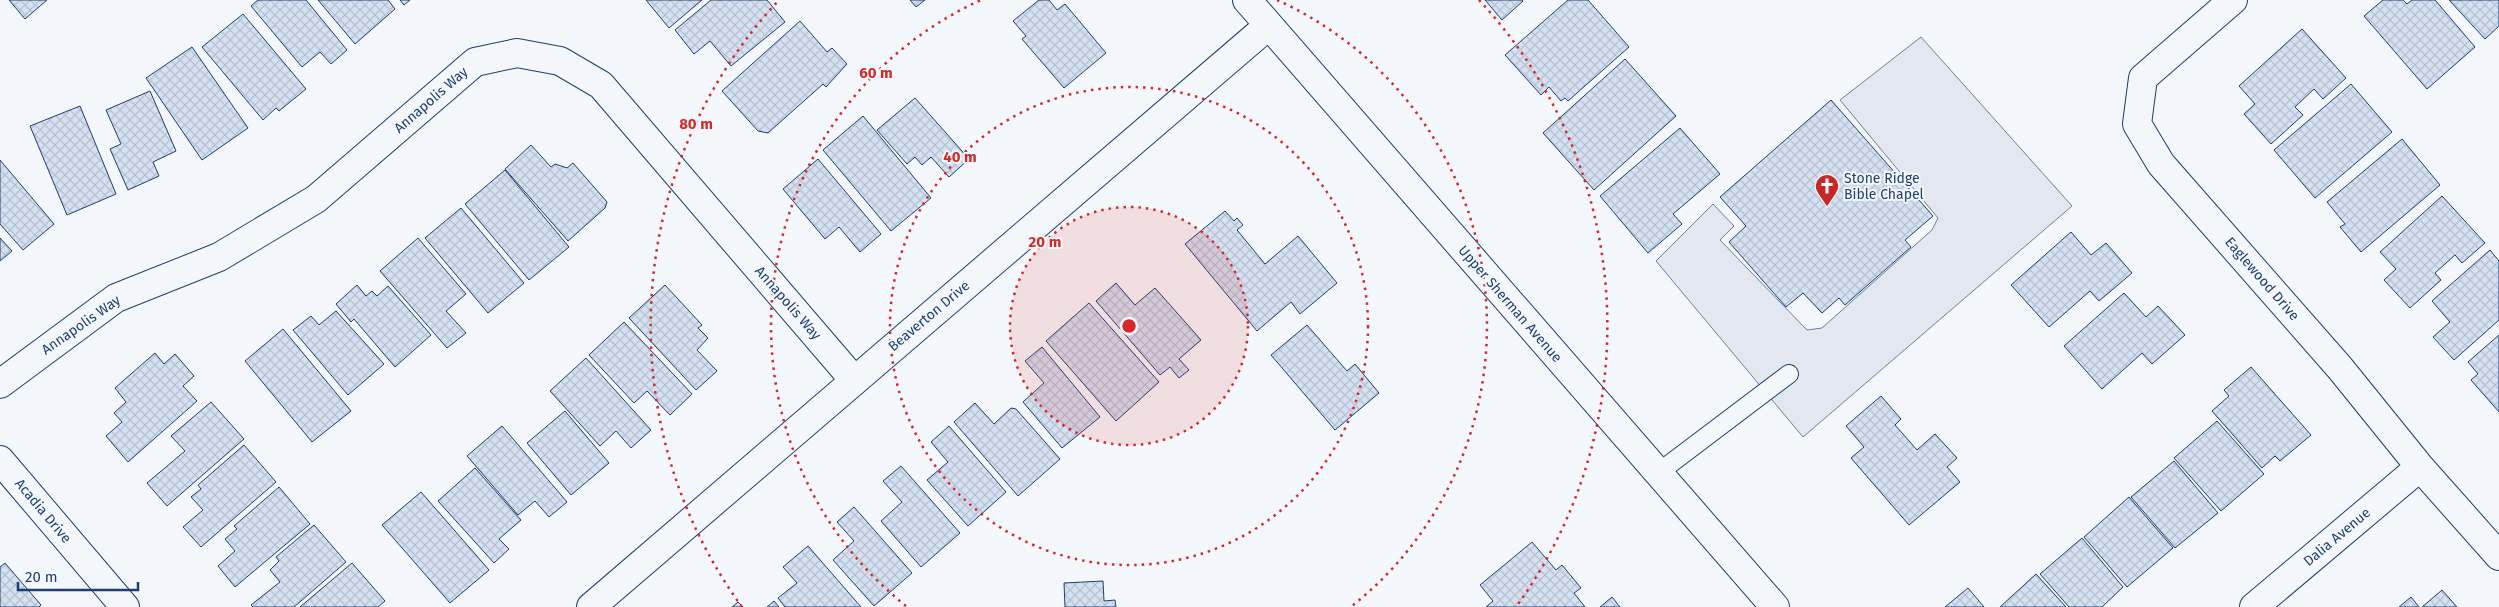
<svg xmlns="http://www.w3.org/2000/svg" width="2499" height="607" viewBox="0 0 2499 607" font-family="'Fira Sans',sans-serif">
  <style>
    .parking { fill: #e3e8f0; stroke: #687fa3 }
    .building { fill: url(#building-cross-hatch); stroke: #1d3f73 }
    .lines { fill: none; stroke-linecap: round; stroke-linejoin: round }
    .lane-casing { stroke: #1d3f73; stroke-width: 20 }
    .street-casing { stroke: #1d3f73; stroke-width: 30 }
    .secondary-casing { stroke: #1d3f73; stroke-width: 30 }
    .lane { stroke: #f4f7fb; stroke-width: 18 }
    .street { stroke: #f4f7fb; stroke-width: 28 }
    .secondary { stroke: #f4f7fb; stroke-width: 28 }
    .ring { fill: none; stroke: #d62828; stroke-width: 2.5; stroke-dasharray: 2.5 5 }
    .labels { text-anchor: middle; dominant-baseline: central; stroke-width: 4; stroke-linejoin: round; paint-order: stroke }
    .street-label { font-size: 14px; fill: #1d3f73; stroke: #f4f7fb }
    .poi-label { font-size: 14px; fill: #1d3f73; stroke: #f4f7fb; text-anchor: start }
    .centre { fill: #d62828; stroke: #f4f7fb; stroke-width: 2.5 }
    .ring-label { font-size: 15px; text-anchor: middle; font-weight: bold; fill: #d62828; stroke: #f4f7fb; stroke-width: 4; stroke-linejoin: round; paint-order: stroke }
  </style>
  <defs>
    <pattern id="building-cross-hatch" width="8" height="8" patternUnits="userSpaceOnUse" patternTransform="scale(1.25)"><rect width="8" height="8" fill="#d5e0f0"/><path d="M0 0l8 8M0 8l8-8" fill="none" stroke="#b6c1d1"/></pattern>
  </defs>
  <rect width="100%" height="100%" fill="#f4f7fb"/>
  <!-- parking -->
  <path class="parking" d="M1921,37L2072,206L1803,437L1656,261L1713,204L1734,226L1720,240L1807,330L1822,328L1932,230L1938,218L1840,100Z"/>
  <!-- building -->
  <path class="building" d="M9,0H47L25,19Z
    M258,0H306L347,50L331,64L320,52L302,67L251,6Z
    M318,0H388L395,9L355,44Z
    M400,0H410L404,5Z
    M646,0H702L669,28Z
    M711,0H767L785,22L731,66L710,41L694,54L675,30Z
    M910,0H925L916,7Z
    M1039,0H1049L1057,10L1065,4L1106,53L1064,88L1022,39L1026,36L1013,21Z
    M1485,0H1522L1523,1L1502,20Z
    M1568,0H1588L1629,47L1568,101L1565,98L1561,101L1549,87L1541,95L1505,55Z
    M2383,0H2403L2407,4L2412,0H2435L2475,47L2427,89L2364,16Z
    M2449,0H2499V26L2485,39Z
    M243,14L306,89L279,111L276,108L263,120L202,47Z
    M800,21L827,52L832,48L847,64L826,87L823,84L768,133L758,131L722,91Z
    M2302,29L2346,78L2323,99L2314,89L2295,107L2303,115L2271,144L2244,114L2255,104L2239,86Z
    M192,47L248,128L202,160L146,78Z
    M1625,59L1676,116L1594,190L1543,133Z
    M2351,84L2392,132L2315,198L2274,150Z
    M150,91L176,151L153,162L159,176L128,190L110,149L121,144L106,110Z
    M915,98L969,159L949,177L931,157L922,165L915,157L907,164L877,130Z
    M1831,100L1933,216L1905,240L1911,247L1845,305L1839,298L1822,313L1803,293L1786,307L1729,242L1746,226L1720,197Z
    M80,106L116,194L67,215L30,126Z
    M863,116L931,198L891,231L823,150Z
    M1680,128L1720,174L1673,214L1682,224L1648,253L1600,196Z
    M2402,139L2440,185L2361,252L2340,227L2345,224L2327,202Z
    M531,145L551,167L555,164L567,168L573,163L607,202L605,208L568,241L505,169Z
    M818,159L881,234L860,252L839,227L825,239L783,189Z
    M0,160L54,224L23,250L0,224Z
    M505,170L569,247L529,280L465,204Z
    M2442,196L2485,243L2462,263L2455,255L2435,273L2441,280L2410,308L2384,280L2396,269L2380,252Z
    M461,208L524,283L488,313L425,238Z
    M1225,211L1234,221L1237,218L1243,225L1237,230L1265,264L1298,236L1337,283L1300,314L1291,302L1257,331L1185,244Z
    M2071,232L2091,255L2106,243L2132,273L2099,301L2090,291L2049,327L2011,285Z
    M0,238L12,251L0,261Z
    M418,238L466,294L446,311L466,333L447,348L380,271Z
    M2490,250L2499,261V320L2454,360L2433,337L2450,322L2432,301Z
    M1116,283L1135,305L1155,288L1201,340L1179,359L1189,370L1179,378L1170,367L1160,375L1096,301Z
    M357,285L366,296L372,291L377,296L388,286L431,335L395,367L354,319L351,322L336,304Z
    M665,285L702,325L698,328L708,338L697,350L717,371L696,390L629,318Z
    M2124,293L2146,317L2158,306L2185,335L2152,364L2142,353L2102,389L2064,346Z
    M1089,303L1159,382L1116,421L1046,341Z
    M336,311L384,364L348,395L293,330L311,316L319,325Z
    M624,322L692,394L670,415L647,391L634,403L589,355Z
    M1307,325L1347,371L1355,364L1379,393L1335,430L1271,355Z
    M283,329L351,411L312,442L245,361Z
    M2499,335V412L2471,380L2478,374L2468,362Z
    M1042,347L1100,417L1062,448L1023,402L1044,383L1025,361Z
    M155,353L164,364L175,354L194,376L183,386L197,401L128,462L106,436L122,422L114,413L126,402L115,388Z
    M586,358L651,430L631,448L616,431L600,446L550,391Z
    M2251,367L2311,435L2280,461L2275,456L2262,468L2212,411L2229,396L2224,390Z
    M1881,396L1901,419L1895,425L1917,450L1935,434L1957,458L1947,467L1960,482L1909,525L1851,458L1864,447L1846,426Z
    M211,402L244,439L167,506L147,483L185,451L171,436Z
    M975,403L994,424L1011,408L1016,409L1060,459L1018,496L954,422Z
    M565,411L609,463L571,495L527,443Z
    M2217,421L2264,474L2221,511L2174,458Z
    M502,426L567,502L549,517L535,501L518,515L467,456Z
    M949,426L1006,492L968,526L927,480L948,462L931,442Z
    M244,445L276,482L201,547L183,527L203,510L191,497L201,489L198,485Z
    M2174,461L2218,513L2175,548L2131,497Z
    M901,466L960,533L921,567L881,521L902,502L883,481Z
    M475,468L521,520L499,539L509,549L494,563L438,501Z
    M279,487L310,524L235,587L218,566L235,551L225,539L237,529L234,526Z
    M421,492L489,570L450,603L382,525Z
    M2129,497L2173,548L2127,587L2084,537Z
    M854,507L912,573L874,606L833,560L854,541L837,522Z
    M314,525L346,562L294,607H253L251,605L280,582L270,570L279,561L276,557Z
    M2082,538L2123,587L2102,607H2069L2040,574Z
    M1532,542L1556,570L1562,565L1581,588L1574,593L1585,607H1486L1493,601L1480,585Z
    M808,546L861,607H785L778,598L797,583L783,567Z
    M5,563L41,605L39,607H0V567Z
    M352,563L385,601L378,607H300Z
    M2036,574L2066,607H2000Z
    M1103,581L1104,601L1115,600L1116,607H1065L1064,583Z
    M1968,588L1984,607H1945Z
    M2442,590L2457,607H2422Z
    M1612,597L1620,607H1600Z
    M2411,597L2419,607H2399Z
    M774,601L779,607H767Z
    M738,602L743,607H732Z"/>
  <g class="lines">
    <!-- lane casing -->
    <g class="lane-casing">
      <path id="lane" d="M1658,473L1789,374"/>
    </g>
    <!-- street casing -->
    <g class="street-casing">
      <path id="street" d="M2233,0L2143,78L2137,124L2161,164L2340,368L2420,467L2499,556
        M0,384L116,298L219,257L316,199L475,62L517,53L560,61L601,85L854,380
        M0,460L125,607
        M591,607L1268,26
        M2254,607L2420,467"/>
    </g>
    <!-- secondary casing -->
    <g class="secondary-casing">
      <path id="secondary" d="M1247,0L1775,607"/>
    </g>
    <!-- lane -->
    <use href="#lane" class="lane"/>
    <!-- street -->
    <use href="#street" class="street"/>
    <!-- secondary -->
    <use href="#secondary" class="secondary"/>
  </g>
  <!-- distance rings -->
  <circle cx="1129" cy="326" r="119" fill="#d62828" fill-opacity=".12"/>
  <g class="ring">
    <circle cx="1129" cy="326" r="119"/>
    <circle cx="1129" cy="326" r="239"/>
    <path d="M906 606A358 358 0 0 1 981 0M1277 0A358 358 0 0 1 1352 606"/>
    <path d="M742 607A478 478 0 0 1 779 0M1479 0A478 478 0 0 1 1516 607"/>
  </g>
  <!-- icons -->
  <defs>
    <g id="church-pin" transform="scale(1.25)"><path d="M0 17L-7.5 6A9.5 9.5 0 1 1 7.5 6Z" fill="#c62828" stroke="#f4f7fb"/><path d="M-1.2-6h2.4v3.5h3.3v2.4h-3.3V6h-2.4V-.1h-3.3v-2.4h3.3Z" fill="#fff"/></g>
  </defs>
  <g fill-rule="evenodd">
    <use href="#church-pin" x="1827" y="186"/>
  </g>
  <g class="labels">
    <!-- street labels -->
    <g class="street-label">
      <text transform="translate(431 100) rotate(-41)">Annapolis Way</text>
      <text transform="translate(2262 279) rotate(49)">Eaglewood Drive</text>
      <text transform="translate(788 303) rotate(49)">Annapolis Way</text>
      <text transform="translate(1510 304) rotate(49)">Upper Sherman Avenue</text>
      <text transform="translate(929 316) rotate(-40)">Beaverton Drive</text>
      <text transform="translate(81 325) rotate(-35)">Annapolis Way</text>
      <text transform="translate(43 511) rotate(50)">Acadia Drive</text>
      <text transform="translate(2337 537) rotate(-40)">Dalia Avenue</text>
    </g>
    <!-- poi labels -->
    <g class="poi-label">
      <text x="1844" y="178">Stone Ridge<tspan x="1844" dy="16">Bible Chapel</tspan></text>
    </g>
  </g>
  <circle cx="1129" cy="326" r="8" class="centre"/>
  <g class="ring-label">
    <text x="876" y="78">60 m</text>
    <text x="696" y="129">80 m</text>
    <text x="960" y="162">40 m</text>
    <text x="1045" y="247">20 m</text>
  </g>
  <!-- scale -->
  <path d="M18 582v8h120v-8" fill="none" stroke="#1d3f73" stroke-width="2.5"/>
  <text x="25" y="582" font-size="15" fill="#1d3f73" stroke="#f4f7fb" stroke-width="4" paint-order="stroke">20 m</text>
</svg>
